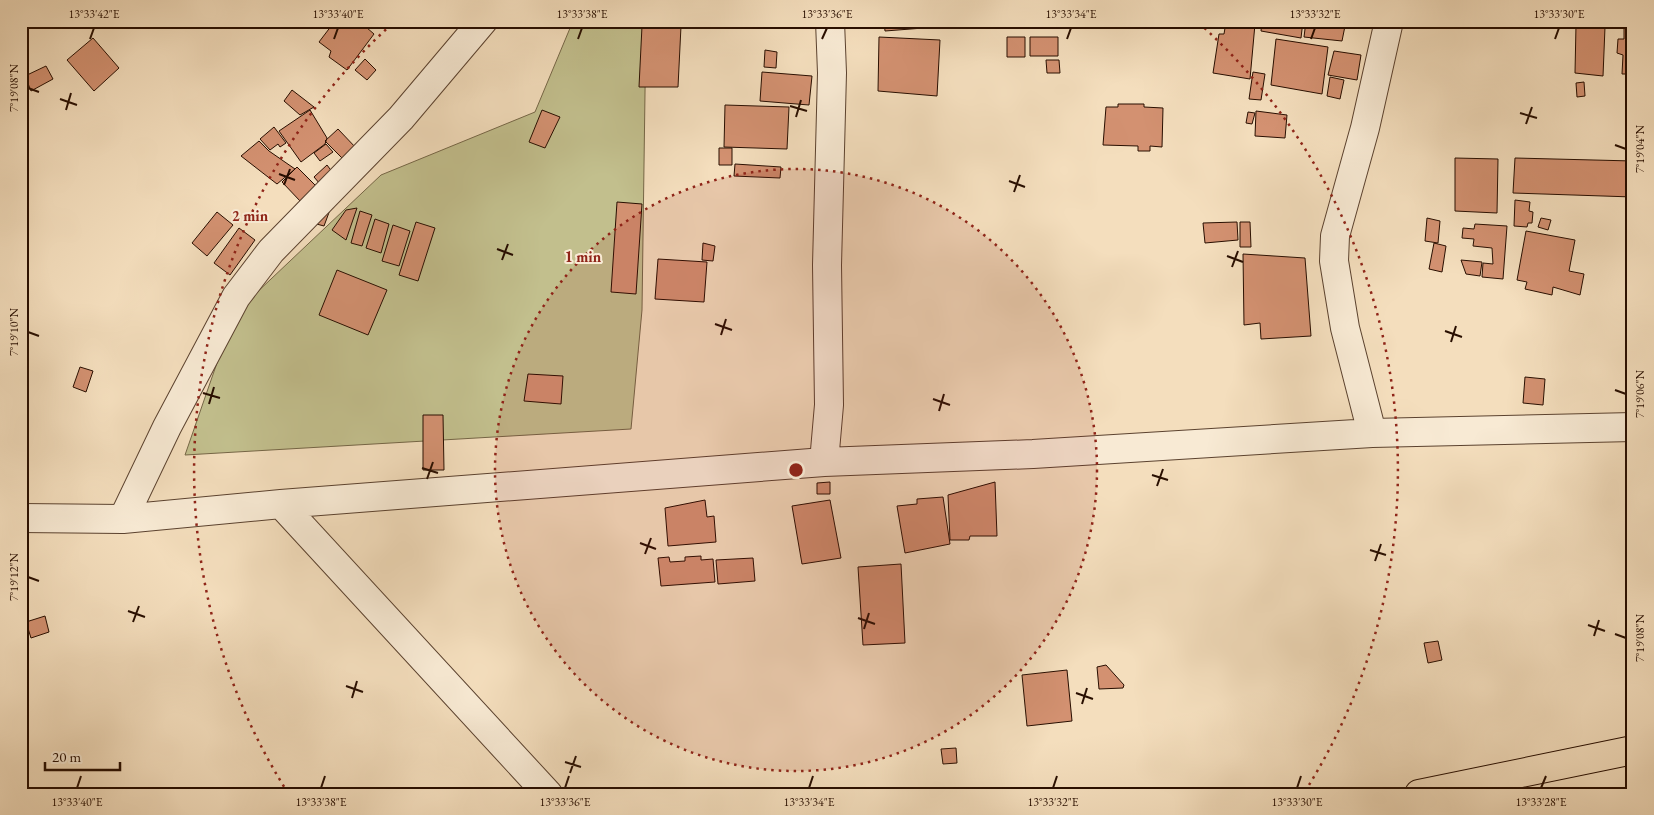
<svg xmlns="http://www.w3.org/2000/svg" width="1654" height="815" viewBox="0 0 1654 815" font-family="'EB Garamond',serif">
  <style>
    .green { fill: #c2bf8d; stroke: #756646 }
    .building { fill: #d39171; stroke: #280e00 }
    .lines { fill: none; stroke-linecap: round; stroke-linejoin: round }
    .minor-casing { stroke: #5b422f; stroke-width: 30 }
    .highway-casing { stroke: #280e00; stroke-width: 30 }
    .minor { stroke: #f8ead4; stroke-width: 28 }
    .highway { stroke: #f4debd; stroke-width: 28 }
    .ticks { fill: none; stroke: #280e00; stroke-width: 2 }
    .ring { fill: none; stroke: #8f2418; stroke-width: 2.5; stroke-dasharray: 2.5 5 }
    .centre { fill: #8f2418; stroke: #f8ead4; stroke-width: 2.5 }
    .ring-label { font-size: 15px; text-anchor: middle; font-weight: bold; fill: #8f2418; stroke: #f8ead4; stroke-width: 4; stroke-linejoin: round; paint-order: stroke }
    .neatline { fill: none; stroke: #280e00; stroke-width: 2 }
    .ticks-label { font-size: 12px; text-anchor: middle; fill: #280e00 }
  </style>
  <rect width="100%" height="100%" fill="#f4debd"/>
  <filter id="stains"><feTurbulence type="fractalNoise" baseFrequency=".004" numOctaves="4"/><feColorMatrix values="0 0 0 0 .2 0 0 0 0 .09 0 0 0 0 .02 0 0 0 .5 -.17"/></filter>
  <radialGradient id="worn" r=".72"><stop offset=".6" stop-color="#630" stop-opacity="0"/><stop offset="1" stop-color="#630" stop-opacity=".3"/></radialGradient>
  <!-- green -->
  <path class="green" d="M573,21H646L642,310L631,429L185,455L234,314L381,175L535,112Z"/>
  <!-- building -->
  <path class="building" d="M335,21H359L374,34L347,70L329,57L331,51L319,42Z
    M884,21H949V26L885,31Z
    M1262,21H1303L1301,38L1261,31Z
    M1306,21H1346L1342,41L1304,37Z
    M1226,22L1255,24L1250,79L1213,73L1219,34H1224Z
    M1576,25L1605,27L1603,76L1575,73Z
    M642,26H681L678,87H639Z
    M1624,27L1633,28V74H1622L1623,55L1617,53L1618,39H1624Z
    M879,37L940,40L937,96L878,91Z
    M1007,37H1025V57H1007Z
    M1030,37H1058V56H1030Z
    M93,38L119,68L94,91L67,60Z
    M1276,39L1328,47L1322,94L1271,85Z
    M765,50L777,52L776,68L764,67Z
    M1334,51L1361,55L1357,80L1328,75Z
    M365,59L376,70L367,80L355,70Z
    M1046,60H1059L1060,73H1047Z
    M46,66L53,79L31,91L25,76Z
    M762,72L812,76L809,105L760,101Z
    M1253,72L1265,74L1261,100L1249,99Z
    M1330,77L1344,80L1340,99L1327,96Z
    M1584,82L1585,96L1577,97L1576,83Z
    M292,90L314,107L300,115L284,101Z
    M1118,104H1144V107L1163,108L1162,147L1150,146V151H1138V146L1103,145L1106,107H1118Z
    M725,105L789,107L787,149L724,147Z
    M310,110L327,138L325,144L301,162L279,131Z
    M542,110L560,117L545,148L529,142Z
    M1256,111L1287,115L1285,138L1255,136Z
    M1248,112L1255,113L1252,124L1246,123Z
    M274,127L286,143L280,147L278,144L270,150L260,139Z
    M338,129L357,149L344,160L325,141Z
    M259,141L269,151L295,169L277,184L241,156Z
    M326,144L333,152L320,161L314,153Z
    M719,148H732V165H719Z
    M1455,158L1498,159L1497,213L1455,211Z
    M1515,158L1633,161V197L1513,193Z
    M735,164L781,167L780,178L734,176Z
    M327,165L333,173L320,184L314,177Z
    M297,167L317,187L301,202L282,182Z
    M334,199L324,226L309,222Z
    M1515,200L1530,202L1529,211L1533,212L1532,223H1528L1527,227L1514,226Z
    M617,202L642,204L636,294L611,292Z
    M357,208L346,240L332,230L346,210Z
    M360,211L372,215L362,246L351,243Z
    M217,212L233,225L207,256L192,243Z
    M1427,218L1440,221L1438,243L1425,241Z
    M1541,218L1551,220L1548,230L1538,227Z
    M375,219L389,224L381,253L366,248Z
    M416,222L435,228L418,281L399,275Z
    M1237,222L1238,240L1205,243L1203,223Z
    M1240,222H1250L1251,247H1240Z
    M1475,224L1507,226L1503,279L1482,277L1483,263L1493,264L1492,248L1473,246L1474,239L1462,238L1463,228L1474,229Z
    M393,225L410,231L399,266L382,261Z
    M239,228L255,240L230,275L214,263Z
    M1526,231L1575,240L1569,271L1584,274L1580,295L1553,287L1552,295L1525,289L1527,282L1517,280Z
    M703,243L715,246L713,261L702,260Z
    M1434,243L1446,246L1442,272L1429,269Z
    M1243,254L1305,258L1311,336L1261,339L1260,323L1244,325Z
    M658,259L707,262L704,302L655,299Z
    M1461,260L1482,262L1480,276L1466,274Z
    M337,270L387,290L368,335L319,315Z
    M80,367L93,371L86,392L73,387Z
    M528,374L563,376L561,404L524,401Z
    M1525,377L1545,379L1543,405L1523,403Z
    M423,415H443L444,470H423Z
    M830,482V494H817V483Z
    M995,482L997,536H970L969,540H950L948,495Z
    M943,497L950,544L905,553L897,506L917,504V499Z
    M705,500L707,517L714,516L716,542L668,546L665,508Z
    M830,500L841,558L802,564L792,506Z
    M701,556V560L713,559L715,582L661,586L658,558L669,557L670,562L685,561V557Z
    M753,558L755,581L718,584L716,560Z
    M901,564L905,643L863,645L858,567Z
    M45,616L49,632L31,638L26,622Z
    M1438,641L1442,660L1428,663L1424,643Z
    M1106,665L1124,685L1123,688L1099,689L1097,667Z
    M1067,670L1072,721L1027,726L1022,675Z
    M956,748L957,763L943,764L941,749Z"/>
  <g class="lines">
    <!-- minor casing -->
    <g class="minor-casing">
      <path id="minor" d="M1372,433L1345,328L1334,261L1335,236L1365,128L1389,21
        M824,462L829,405L827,265L832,73L830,21
        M281,504L548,794
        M21,518L123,519L281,504L824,462L1033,454L1372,433L1633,427
        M123,519L167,427L236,297L271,251L401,118L483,21"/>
    </g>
    <!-- highway casing -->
    <g class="highway-casing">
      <path id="highway" d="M1419,794L1633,750"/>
    </g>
    <!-- minor -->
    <use href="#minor" class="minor"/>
    <!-- highway -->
    <use href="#highway" class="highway"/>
  </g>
  <!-- ticks -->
  <path class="ticks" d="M90,39L94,28M334,39L338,28M578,39L582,28M822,39L827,28M1067,39L1071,28M1311,39L1315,28M1555,39L1559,28M28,88L39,92M60,99L77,105M790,106L807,111M66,110L71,93M1520,113L1537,118M796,117L801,100M1526,124L1532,107M1615,145L1626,149M279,174L295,180M1009,181L1025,187M284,185L290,169M1014,192L1020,175M497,249L513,255M1227,256L1243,262M502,260L508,244M1232,267L1238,251M715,324L732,330M1445,331L1462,337M28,332L39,336M721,335L726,319M1451,342L1456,326M1615,390L1626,394M203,393L220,398M933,399L950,405M209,404L214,387M939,411L944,394M422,468L438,473M1152,475L1168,480M427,479L433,462M1157,486L1163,469M640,543L656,549M1370,550L1386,555M645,554L651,538M1375,561L1381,544M28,577L39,581M128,611L145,617M858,618L875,624M133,622L139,606M1588,625L1605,631M864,629L869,613M1615,634L1626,638M1594,636L1599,620M346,686L363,692M1076,693L1093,699M352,698L357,681M1082,704L1087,688M565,762L581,767M570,773L576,756M77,788L81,776M321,788L325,776M565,788L569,776M809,788L813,776M1053,788L1057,776M1297,788L1301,776M1541,788L1546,776"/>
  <!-- distance rings -->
  <circle cx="796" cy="470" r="301" fill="#8f2418" fill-opacity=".12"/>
  <g class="ring">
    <circle cx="796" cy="470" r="301"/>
    <path d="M288 793A602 602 0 0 1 393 23M1199 23A602 602 0 0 1 1304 793"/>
  </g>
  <circle cx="796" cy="470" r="8" class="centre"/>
  <g class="ring-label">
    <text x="250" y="221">2 min</text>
    <text x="583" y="262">1 min</text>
  </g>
  <!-- margin -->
  <rect width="1654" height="815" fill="none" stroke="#f4debd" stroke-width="55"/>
  <!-- scale -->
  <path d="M45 762v8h75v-8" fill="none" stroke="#280e00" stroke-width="2.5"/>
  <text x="52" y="762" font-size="15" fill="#280e00" stroke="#f8ead4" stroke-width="4" paint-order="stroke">20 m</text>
  <rect x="28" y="28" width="1598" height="760" class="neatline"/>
  <g class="ticks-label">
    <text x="94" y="18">13°33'42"E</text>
    <text x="338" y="18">13°33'40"E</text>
    <text x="582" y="18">13°33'38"E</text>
    <text x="827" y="18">13°33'36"E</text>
    <text x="1071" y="18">13°33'34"E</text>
    <text x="1315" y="18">13°33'32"E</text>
    <text x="1559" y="18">13°33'30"E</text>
    <text transform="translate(14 88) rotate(-90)" y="4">7°19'08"N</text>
    <text transform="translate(1640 149) rotate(-90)" y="4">7°19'04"N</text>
    <text transform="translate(14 332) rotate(-90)" y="4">7°19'10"N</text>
    <text transform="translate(1640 394) rotate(-90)" y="4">7°19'06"N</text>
    <text transform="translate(14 577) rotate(-90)" y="4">7°19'12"N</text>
    <text transform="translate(1640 638) rotate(-90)" y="4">7°19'08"N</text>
    <text x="77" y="806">13°33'40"E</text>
    <text x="321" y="806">13°33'38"E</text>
    <text x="565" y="806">13°33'36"E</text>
    <text x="809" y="806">13°33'34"E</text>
    <text x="1053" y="806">13°33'32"E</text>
    <text x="1297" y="806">13°33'30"E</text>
    <text x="1541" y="806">13°33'28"E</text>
  </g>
  <rect width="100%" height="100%" filter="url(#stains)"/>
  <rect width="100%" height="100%" fill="url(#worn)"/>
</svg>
